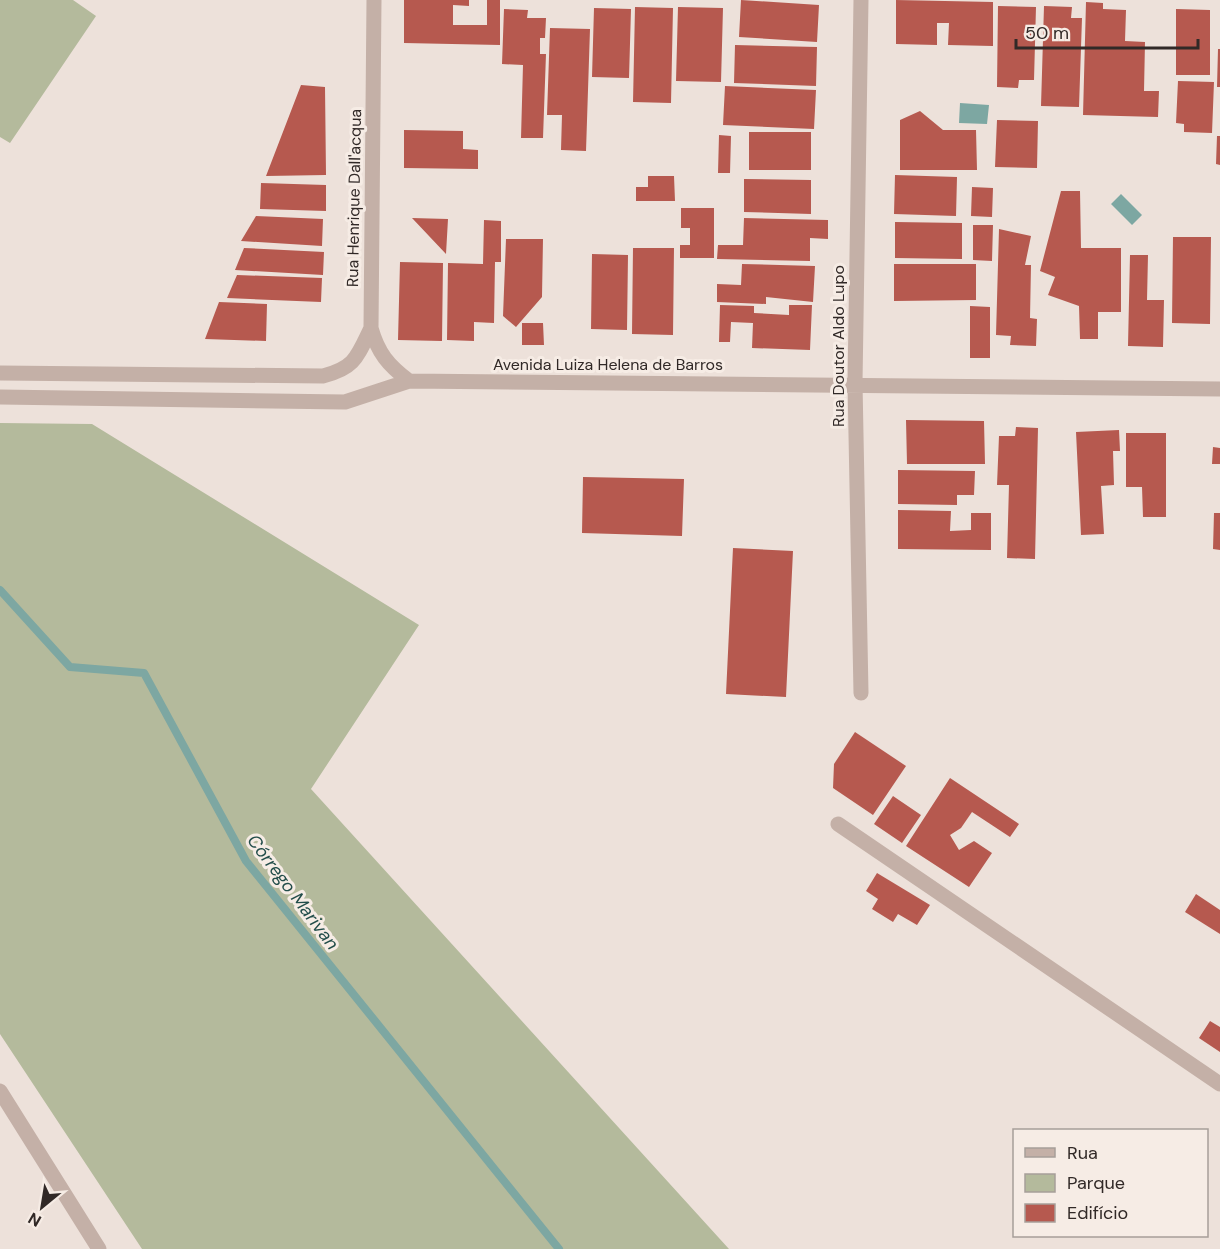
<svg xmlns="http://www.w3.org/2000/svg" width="1220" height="1249" viewBox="0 0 1220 1249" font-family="'DM Sans',sans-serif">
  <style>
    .green { fill: #b4ba9c }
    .water { fill: #7da7a2 }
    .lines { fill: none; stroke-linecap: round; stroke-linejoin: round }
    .stream { stroke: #7da7a2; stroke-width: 8 }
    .building { fill: #b6594f }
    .minor { stroke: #c4b0a7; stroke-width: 15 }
    .labels { text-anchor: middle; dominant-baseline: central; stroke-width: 6; stroke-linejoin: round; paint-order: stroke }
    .street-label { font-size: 16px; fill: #312927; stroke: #f6ece5 }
    .water-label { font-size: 18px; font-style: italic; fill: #224d4a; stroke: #f6ece5 }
  </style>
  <rect width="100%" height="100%" fill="#ede1da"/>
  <!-- green -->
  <path class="green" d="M0,0H73L96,16L10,143L0,137Z
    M0,423L92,424L419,625L311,789L729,1249H142L0,1034Z"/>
  <!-- water -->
  <path class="water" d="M960,103L989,105L987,124L959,123Z
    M1121,194L1142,215L1132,225L1111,204Z"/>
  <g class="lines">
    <!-- stream -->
    <path class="stream" d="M0,590L70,667L144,673L246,861L559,1249"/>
  </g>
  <!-- building -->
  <path class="building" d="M404,0H469V6L453,5V25H487V0H500V45L404,43Z
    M741,0L819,5L817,42L739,37Z
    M896,0L993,2V46L948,45L949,23H937V45L896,44Z
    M1086,2L1103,3V9L1126,10L1125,41L1145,42L1144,91H1159L1158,117L1083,115Z
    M998,6L1036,7L1034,80H1019L1018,88L997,87Z
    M1044,6L1072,7L1071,18H1082L1079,107L1041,106Z
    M635,7L673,8L671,103L633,102Z
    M678,7L723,8L721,82L676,81Z
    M594,8L631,9L629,78L592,77Z
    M504,9L528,10L527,18H546L545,38H540V54H546L543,138H521L523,65L502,64Z
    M1176,9L1210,10V75H1176Z
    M550,28L590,29L586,151L561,150L562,115H547Z
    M735,45L817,47L816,86L734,83Z
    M1218,49H1220V87H1217Z
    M1178,81L1214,82L1212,133L1184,132V124L1176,123Z
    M301,85L325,87L326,175L266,176Z
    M725,86L816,90L814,129L723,125Z
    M920,111L943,130H976L977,170H900V120Z
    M997,120L1038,121L1037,168L995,167Z
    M404,130L463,131V149L478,150V169L404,168Z
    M749,132H811V170H749Z
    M719,135L731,136L730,173H718Z
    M1217,136H1220V165L1216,164Z
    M895,175L957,177L956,216L894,214Z
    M648,176H674L675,201H636V187H648Z
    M744,179L811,180V214L744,212Z
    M261,183L326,185V211L260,209Z
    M972,187L993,188L992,217L971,216Z
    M1061,191H1080L1081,248H1121V312H1098V339H1080L1079,306L1048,295L1055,277L1040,271Z
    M681,208H714V258H680V245H690V228H681Z
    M256,216L323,219L322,246L241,241Z
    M412,218L448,219L446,254Z
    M744,218L828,220V239L810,238V261L717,259L718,245H743Z
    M484,220L501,221V262H495L494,323L474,322V341L447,340L448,263L483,264Z
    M895,222L962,223V259L895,258Z
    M973,225H993L992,261L973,260Z
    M999,229L1031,236L1025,265H1031L1030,318L1037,319L1036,346L1010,345L1011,336L996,335Z
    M1173,237H1211L1210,324L1172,323Z
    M506,239H543L542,297L516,327L503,316Z
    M244,248L324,252L323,275L235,270Z
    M633,248H674L673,335L632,334Z
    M592,254L628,255L627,330L591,329Z
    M1130,255H1148L1147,300H1164L1163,347L1128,346Z
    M400,262L443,263L442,341L398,340Z
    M742,264L815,266L813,302L766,297V304L717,302V284L741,285Z
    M894,264H976V300L894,301Z
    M237,275L322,278L321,302L227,298Z
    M219,302L267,304L266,341L205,339Z
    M720,305L754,306V313L789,315V305H812L810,350L752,348L753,323L731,322L730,342H719Z
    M970,306L990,307V358H970Z
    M522,323H543L544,345H522Z
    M906,420L984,421L985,464H907Z
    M1016,427L1038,428L1035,559L1007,558L1009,485H997L999,436H1015Z
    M1119,430L1120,451H1113L1114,485L1101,486L1104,534L1081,535L1076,432Z
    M1126,433H1166V517H1143L1142,487H1126Z
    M1213,447L1220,448V464H1212Z
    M898,470L975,471L974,495H957V505L898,504Z
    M583,477L684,479L682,536L582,533Z
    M898,510L951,511L950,531L971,530V513H991V550L898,549Z
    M1214,513H1220V550L1213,549Z
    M733,548L793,551L786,697L726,694Z
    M855,732L906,766L873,815L833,788L834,764Z
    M950,778L1019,824L1010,837L972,812L961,828L950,835L959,850L974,841L992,853L969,887L906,846Z
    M893,796L921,815L902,843L874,824Z
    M877,873L930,905L917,925L898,914L893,922L872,909L878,899L866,891Z
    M1196,894L1220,910V934L1185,912Z
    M1210,1021L1220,1027V1052L1199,1038Z"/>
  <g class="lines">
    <!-- minor -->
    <path class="minor" d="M374,0L371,328C378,353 388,365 409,381
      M0,373L323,376C355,368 357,357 371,328
      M0,397L345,402L409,381L1220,389
      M861,693L855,383L861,0
      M838,824L1220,1084
      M0,1091L99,1249"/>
  </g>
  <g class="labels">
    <!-- street labels -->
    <g class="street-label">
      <text transform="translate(354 198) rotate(-89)">Rua Henrique Dall'acqua</text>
      <text transform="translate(838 346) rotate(-90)">Rua Doutor Aldo Lupo</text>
      <text x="608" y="364">Avenida Luiza Helena de Barros</text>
    </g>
    <!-- water labels -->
    <g class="water-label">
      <text transform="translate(293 892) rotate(53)">Córrego Marivan</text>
    </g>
  </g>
  <!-- legend -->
  <rect x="1013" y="1129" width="195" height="108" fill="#f6ece5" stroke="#a79e99" stroke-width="1.5"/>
  <rect x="1025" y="1148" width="30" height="9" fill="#c4b0a7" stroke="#a79e99" stroke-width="1.5"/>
  <text x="1067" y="1159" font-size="18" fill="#312927">Rua</text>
  <rect x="1025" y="1174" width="30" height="18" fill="#b4ba9c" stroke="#a79e99" stroke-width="1.5"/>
  <text x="1067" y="1189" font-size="18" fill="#312927">Parque</text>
  <rect x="1025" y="1204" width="30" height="18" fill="#b6594f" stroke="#a79e99" stroke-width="1.5"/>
  <text x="1067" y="1219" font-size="18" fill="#312927">Edifício</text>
  <!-- north arrow -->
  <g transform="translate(42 1207) rotate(210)" stroke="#f6ece5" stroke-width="4.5" paint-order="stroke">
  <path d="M0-4.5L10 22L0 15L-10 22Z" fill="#312927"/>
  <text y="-9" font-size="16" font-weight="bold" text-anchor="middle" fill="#312927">N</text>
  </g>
  <!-- scale -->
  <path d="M1016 39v9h182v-9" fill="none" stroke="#312927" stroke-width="3"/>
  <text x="1025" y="39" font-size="18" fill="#312927" stroke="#f6ece5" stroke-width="4.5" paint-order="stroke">50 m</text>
</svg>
